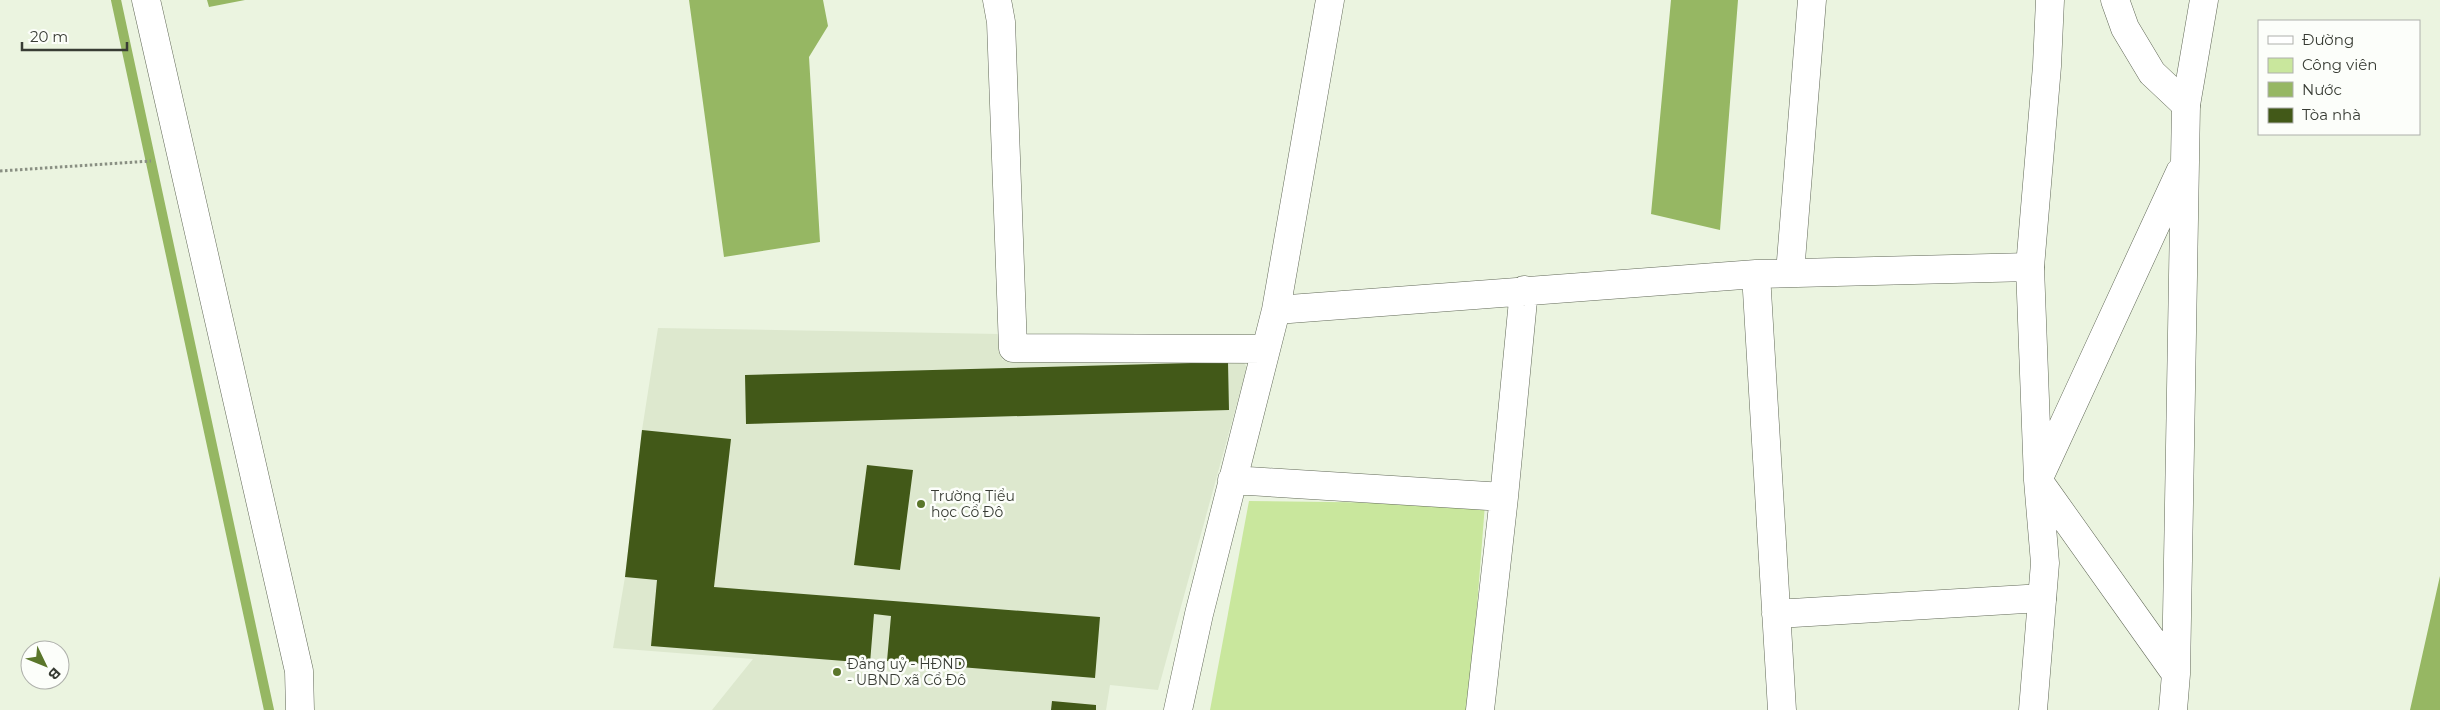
<svg xmlns="http://www.w3.org/2000/svg" width="2440" height="710" viewBox="0 0 2440 710" font-family="Montserrat,sans-serif">
  <style>
    .built { fill: #dde8ce }
    .green { fill: #c9e79d }
    .water { fill: #96b763 }
    .lines { fill: none; stroke-linecap: round; stroke-linejoin: round }
    .stream { stroke: #96b763; stroke-width: 10 }
    .building { fill: #425918 }
    .minor-casing { stroke: #626958; stroke-width: 29 }
    .major-casing { stroke: #626958; stroke-width: 29 }
    .path { stroke: #898f82; stroke-width: 3; stroke-dasharray: 2.5 2.5; stroke-linecap: butt }
    .minor { stroke: #fff; stroke-width: 28 }
    .major { stroke: #fff; stroke-width: 28 }
    .poi-dot { fill: #5a762a; stroke: #fcfefa; stroke-width: 2 }
    .labels { text-anchor: middle; dominant-baseline: central; stroke-width: 5; stroke-linejoin: round; paint-order: stroke }
    .poi-label { font-size: 14px; fill: #383c34; stroke: #fcfefa; text-anchor: start }
  </style>
  <rect width="100%" height="100%" fill="#ebf4e0"/>
  <!-- built -->
  <path class="built" d="M658,328L1000,334L1002,360L1237,353L1247,367L1158,690L1110,685L1106,710H712L753,659L613,648L625,577L642,430Z"/>
  <!-- green -->
  <path class="green" d="M1249,501L1485,504L1469,710H1210Z"/>
  <!-- water -->
  <path class="water" d="M207,0H245L209,7Z
    M689,0H823L828,26L809,57L820,242L724,257Z
    M1671,0H1738L1720,230L1651,214Z
    M2440,576V710H2410Z"/>
  <g class="lines">
    <!-- stream -->
    <path class="stream" d="M116,0L269,710"/>
  </g>
  <!-- building -->
  <path class="building" d="M1228,362L1229,410L746,424L745,375Z
    M642,430L731,439L714,587L1100,617L1095,678L887,661L891,616L874,614L870,663L651,646L657,580L625,577Z
    M867,465L913,470L900,570L854,565Z
    M1052,701L1096,705V710H1051Z"/>
  <g class="lines">
    <!-- minor casing -->
    <g class="minor-casing">
      <path id="minor" d="M997,0L1001,22L1013,348L1266,349
        M2115,0L2125,28L2152,73L2186,105
        M1790,273L1812,0
        M1756,274L1782,710
        M1276,310L1756,274L2030,267
        M1232,480L1504,497
        M1776,614L2042,598
        M1178,710L1199,614L1276,310L1330,0
        M1480,710L1504,497L1524,290"/>
    </g>
    <!-- major casing -->
    <g class="major-casing">
      <path id="major" d="M146,0L299,671L300,710
        M2176,674L2038,480L2180,172
        M2033,710L2045,563L2038,480L2030,267L2047,66L2050,0
        M2173,710L2176,674L2186,105L2204,0"/>
    </g>
    <!-- path -->
    <path class="path" d="M0,171L151,161"/>
    <!-- minor -->
    <use href="#minor" class="minor"/>
    <!-- major -->
    <use href="#major" class="major"/>
  </g>
  <!-- markers -->
  <g class="poi-dot">
    <circle cx="921" cy="504" r="5"/>
    <circle cx="837" cy="672" r="5"/>
  </g>
  <g class="labels">
    <!-- poi labels -->
    <g class="poi-label">
      <text x="931" y="496">Trường Tiểu<tspan x="931" dy="16">học Cổ Đô</tspan></text>
      <text x="847" y="664">Đảng uỷ - HĐND<tspan x="847" dy="16">- UBND xã Cổ Đô</tspan></text>
    </g>
  </g>
  <!-- legend -->
  <rect x="2258" y="20" width="162" height="115" fill="#fcfefa" stroke="#aeb0ab"/>
  <rect x="2268" y="36" width="25" height="8" fill="#ffffff" stroke="#aeb0ab"/>
  <text x="2302" y="45" font-size="15" fill="#383c34">Đường</text>
  <rect x="2268" y="58" width="25" height="15" fill="#c9e79d" stroke="#aeb0ab"/>
  <text x="2302" y="70" font-size="15" fill="#383c34">Công viên</text>
  <rect x="2268" y="82" width="25" height="15" fill="#96b763" stroke="#aeb0ab"/>
  <text x="2302" y="95" font-size="15" fill="#383c34">Nước</text>
  <rect x="2268" y="108" width="25" height="15" fill="#425918" stroke="#aeb0ab"/>
  <text x="2302" y="120" font-size="15" fill="#383c34">Tòa nhà</text>
  <!-- north arrow -->
  <g transform="translate(45 665) rotate(133)"><circle r="24" fill="#fcfefa" stroke="#aeb0ab"/>
  <path d="M0-4L9 19L0 12L-9 19Z" fill="#5a762a"/>
  <text y="-8" font-size="14" font-weight="bold" text-anchor="middle" fill="#383c34">B</text>
  </g>
  <!-- scale -->
  <path d="M22 42v8h105v-8" fill="none" stroke="#383c34" stroke-width="2.5"/>
  <text x="30" y="42" font-size="15" fill="#383c34" stroke="#fcfefa" stroke-width="4" paint-order="stroke">20 m</text>
</svg>
